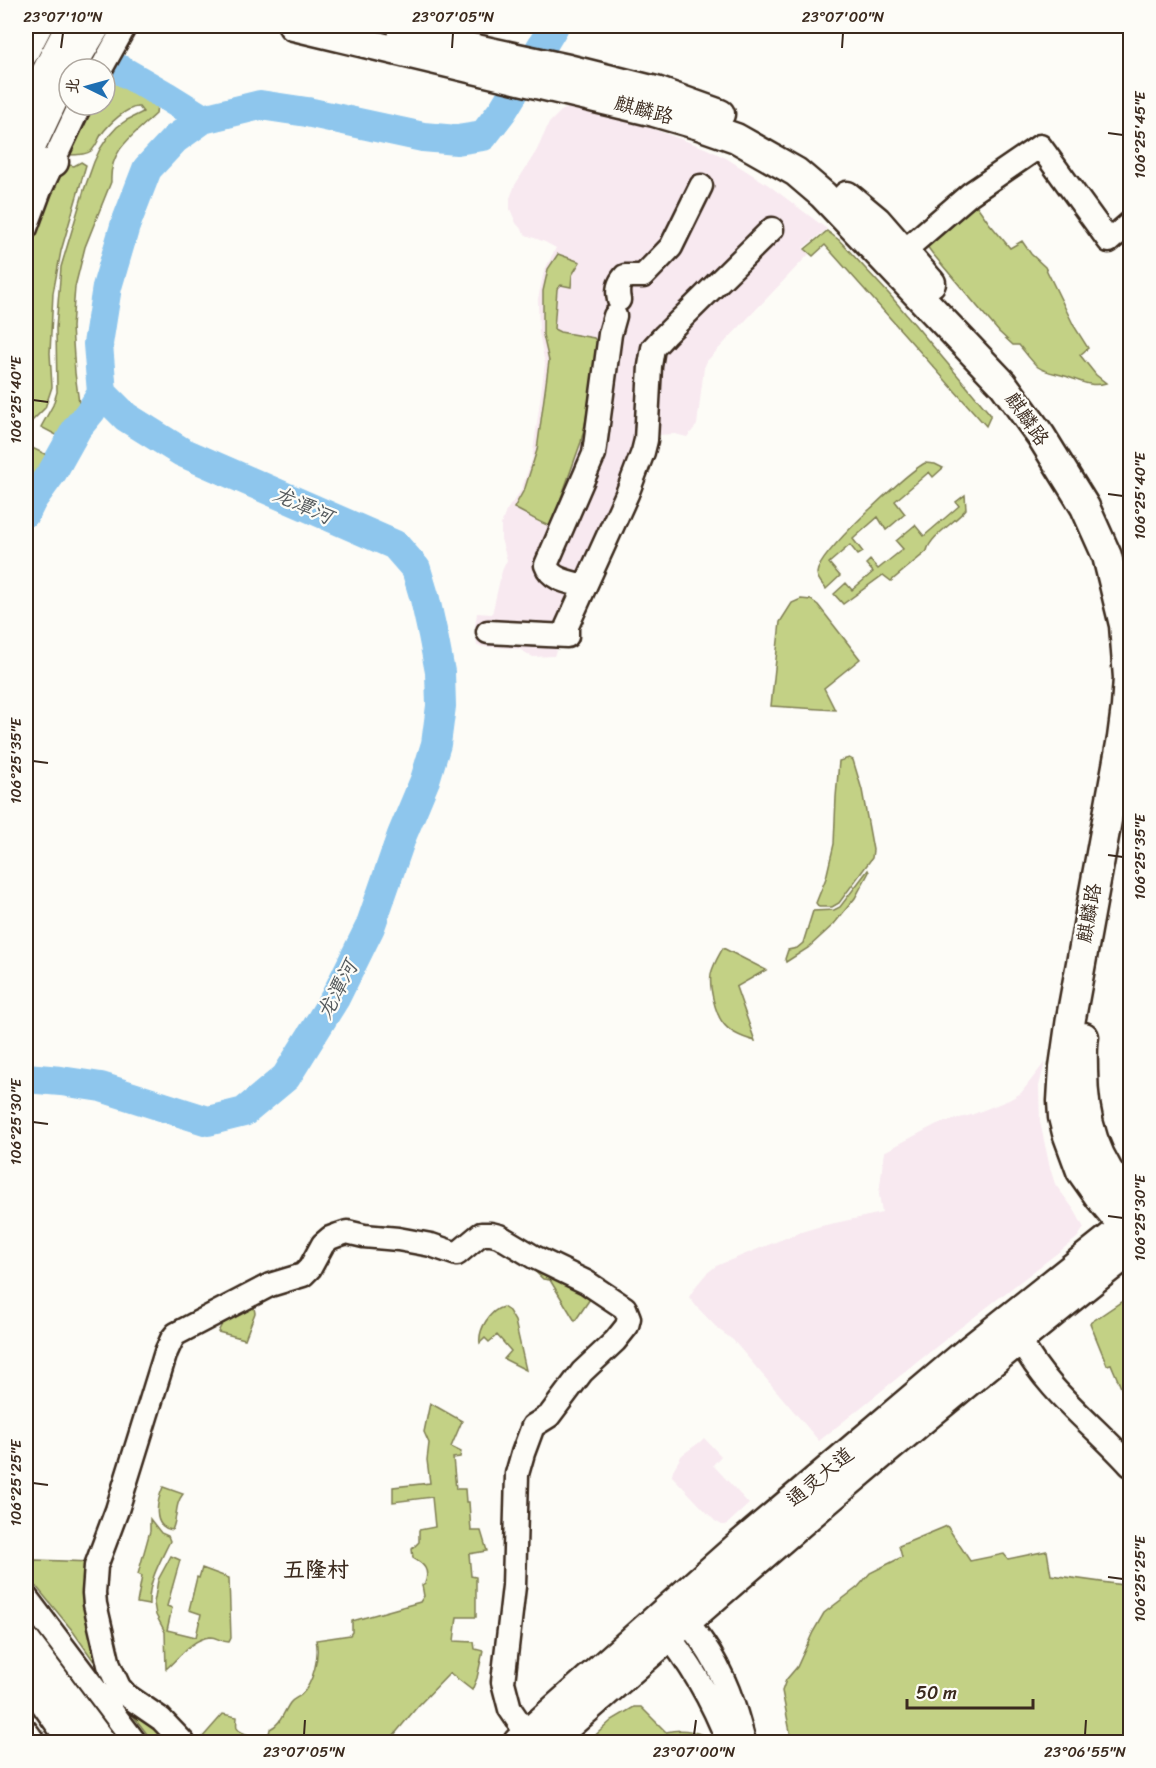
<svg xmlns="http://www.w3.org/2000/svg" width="1156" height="1768" viewBox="0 0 1156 1768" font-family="Sriracha,'LXGW WenKai TC',sans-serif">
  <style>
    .built { fill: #f8e9f0 }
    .green { fill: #c3d185; stroke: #7f7e52; stroke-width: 1.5 }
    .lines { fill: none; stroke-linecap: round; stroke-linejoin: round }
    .river { stroke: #8ec6ed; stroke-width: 30 }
    .minor-casing { stroke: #3b2a1e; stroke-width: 27 }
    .major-casing { stroke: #3b2a1e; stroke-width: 33 }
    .minor { stroke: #fdfcf7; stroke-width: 22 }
    .major { stroke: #fdfcf7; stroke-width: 28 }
    .ticks { fill: none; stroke: #3b2a1e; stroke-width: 2 }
    .labels { text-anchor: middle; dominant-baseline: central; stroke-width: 4.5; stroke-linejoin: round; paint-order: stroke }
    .street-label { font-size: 20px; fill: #3b2a1e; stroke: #fdfcf7 }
    .water-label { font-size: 21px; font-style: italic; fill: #54595c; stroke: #fdfcf7 }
    .quarter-label { font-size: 22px; font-weight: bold; fill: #3b2a1e; stroke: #fdfcf7 }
    .neatline { fill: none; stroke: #3b2a1e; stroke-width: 2 }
    .ticks-label { font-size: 15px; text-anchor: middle; fill: #3b2a1e }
  </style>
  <rect width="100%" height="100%" fill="#fdfcf7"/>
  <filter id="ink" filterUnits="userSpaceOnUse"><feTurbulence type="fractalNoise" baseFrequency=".0167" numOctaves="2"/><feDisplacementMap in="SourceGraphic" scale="12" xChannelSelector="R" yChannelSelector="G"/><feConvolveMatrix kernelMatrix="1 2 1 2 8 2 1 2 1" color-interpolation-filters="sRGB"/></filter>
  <g filter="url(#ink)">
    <!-- built -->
    <path class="built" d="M569,107L645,126L705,148L726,158L767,184L827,229L803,248L809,254L707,361L704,368L697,425L687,437L675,434L656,435L575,623L577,641L573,647L557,649L554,656L533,657L519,649L477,646L475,627L477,613L492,614L502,571L507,560L501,539V525L506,511L520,492L532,460L545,364L539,332L538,299L544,271L556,248L545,242L526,235L516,223L510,209V198L515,185L537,150L549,123L561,111Z
      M1045,1062L1039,1086L1040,1122L1050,1168L1055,1184L1075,1211L1084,1228L1077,1238L956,1331L819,1441L733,1340L718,1329L696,1306L689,1297L696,1286L706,1274L716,1266L798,1233L821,1226L882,1213L879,1194L884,1152L937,1124L971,1115L1009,1100L1021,1093Z
      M704,1438L721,1456L713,1465L749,1504L726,1525H722L715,1521L672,1476L673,1470L682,1455L700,1442Z"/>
    <!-- green -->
    <path class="green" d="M116,81L157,104L156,114C135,134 109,149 111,182L85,247L75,287L72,327L75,373L79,403L78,414L66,435L60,437L41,427L53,405L57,392L56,328L61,267L84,190L94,162L100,149L108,137L117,127L127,120L143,112L139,107C127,106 108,125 101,135C98,140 96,147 91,151C86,155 74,155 68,155L95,105H105V89L110,82Z
      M81,162L86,165L61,251L53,293L50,353L52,387L45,408L31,422L26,421V256L48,197L65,164L74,166Z
      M972,199L989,223L1010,248L1022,241L1031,254L1045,267L1074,326L1088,348L1080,355L1096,375L1106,383C1090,388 1079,380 1065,376C1055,373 1047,373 1038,367C1031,361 1025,352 1019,345H1013L999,332L932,253L924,242Z
      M827,231L839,240L889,294L990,414V417L986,426L825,245L813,256L805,249Z
      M558,254L580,262L572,275L571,287L561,285L557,289L554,329L560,332L594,338L597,342L586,420L581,442L551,526C542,525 525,513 514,508L525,488L537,450L549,361L543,335V291L548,269Z
      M30,447L45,454L48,458L45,469L26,491V452Z
      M925,463L935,464L943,468L933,477L929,472L895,501L905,514L886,530L878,517L853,539L863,552L858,555L850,545L829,563L840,576L826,589C822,584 817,579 817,573C818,554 907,472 925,463Z
      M965,495L966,509C956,522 930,536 927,551L891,581L883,575L843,604L834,594L846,583L852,590L873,572L866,564L870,560L878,569L903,549L896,541L915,525L924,536L959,506L956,502Z
      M801,599L811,600L818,605L860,659L824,688L835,710L771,706L780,622L792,603Z
      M849,758L853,760L862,790L873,850L872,858L839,903L832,907H819L816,903L826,878L834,844L836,797L839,761Z
      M868,870L869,872L855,898L834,924L808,948L786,962L785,959L788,950L797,948L803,943L813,911L834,910L840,907Z
      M723,948L766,970L736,987L755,1041C744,1038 730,1033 723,1023C715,1013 709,987 711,974C713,965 718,957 723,948Z
      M518,1255L593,1298L590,1299L575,1321L550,1280L543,1279Z
      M1130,1296V1371L1125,1373L1130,1396L1125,1397L1111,1364L1107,1365L1090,1323Z
      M249,1307L254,1308L255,1313L245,1339L218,1332L222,1324Z
      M503,1307L509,1311L515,1321L526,1370L504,1359L511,1351L497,1335L489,1342L485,1338L480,1343C478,1330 490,1310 503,1307Z
      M430,1403L462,1421L451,1447L461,1452L460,1457L453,1458L456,1489H465L466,1502H469L471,1531H481L487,1551L469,1554L471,1576L476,1577V1617H457L454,1641L474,1642L475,1649L483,1651L477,1678L472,1690L450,1673L418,1706L388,1742H196L192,1739H201L223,1714L237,1717C237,1720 236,1725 237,1728C240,1734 261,1739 268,1738L270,1729C281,1724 283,1713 290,1703C293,1699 297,1698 301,1695C313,1684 320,1656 316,1640L350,1635L352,1632V1621L420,1602L424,1596L422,1585L425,1583C430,1570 424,1564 413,1558L412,1549L419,1542V1530L435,1527L432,1497L393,1502V1487L430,1483L427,1460L429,1443L424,1432Z
      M163,1487L183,1494C174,1505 178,1518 172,1530C151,1527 157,1501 163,1487Z
      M150,1519L161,1533L168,1536L170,1541C160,1562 148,1581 149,1605L137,1603L142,1576L138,1574L150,1531Z
      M947,1526L970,1561L1004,1554L1008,1559L1047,1551L1051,1575L1130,1586V1742H792L782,1691L786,1680L797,1667L813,1632L824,1613L858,1587L870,1573L902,1557L899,1546Z
      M171,1556L180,1560L167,1606L172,1608L167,1630L196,1637L201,1614L189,1610L197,1577L199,1578L202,1568L229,1578L231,1638L229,1642C221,1642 217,1637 210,1637C191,1639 179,1658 166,1669L165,1632L156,1615L154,1603L158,1580Z
      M35,1560L93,1562L83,1571V1576L97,1644L172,1742H153L119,1697L72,1630L31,1580Z
      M634,1707H641L666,1732C683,1728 701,1731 715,1742H588L612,1720Z"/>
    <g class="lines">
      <!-- river -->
      <path class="river" d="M79,46L166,96L203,119
        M26,512L32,500L53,471L77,428L91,411L102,393
        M26,1078L61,1081L101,1087L208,1121L244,1112L286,1077L335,998L370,927L402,835L425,780L436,744L441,706L440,672L433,635L425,599L416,569L395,545L182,452L126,417L102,393L98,344L107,287L125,226L147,169L175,139L203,119L260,105L307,112L423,137L457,140L483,136L503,110L554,26"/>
      <!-- minor casing -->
      <g class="minor-casing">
        <path id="minor" d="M26,55L41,26
          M101,69L125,26
          M26,228L40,190L80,105
          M904,251L970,194L1040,146L1109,241L1130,223
          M619,300C617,290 618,284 625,276H643L671,247L701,186
          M584,586C570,582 551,580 546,565L594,454L610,334L615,316
          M488,632L567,636V626L627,494L643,452L646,440L650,366L653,348L665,335L772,229
          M1020,1340C1046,1390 1093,1424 1130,1465
          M26,1597L135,1742
          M676,1609C685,1620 695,1631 703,1643C724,1673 735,1707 744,1742
          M660,1625C689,1661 712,1699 728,1742
          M26,1731L34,1742
          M183,1742L161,1719L126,1695L119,1687L109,1665L95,1604L94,1593L96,1566L117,1510L166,1352L172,1339L176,1334L270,1285L303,1275L310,1268L323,1244L330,1238L338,1235L347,1232L364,1236L398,1239L431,1245L457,1254L481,1234H491L499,1236L534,1257L586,1282L625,1308L629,1318L627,1326L615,1341L582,1372L549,1416L533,1426L523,1453L517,1474L514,1586L503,1682L510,1709L527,1734"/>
      </g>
      <!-- major casing -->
      <g class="major-casing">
        <path id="major" d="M293,26L654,112L699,125L736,138L796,172L823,195L1003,384L1041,436L1085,507L1107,556L1124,625L1128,678L1126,707L1122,738L1071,1018L1064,1067L1062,1101L1063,1117L1067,1133L1081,1171L1100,1198L1130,1234
          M402,33L568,69L656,91L720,114
          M70,69L96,26
          M26,111L70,26
          M26,158L58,90L69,71
          M26,172L54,162
          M847,196L877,221L931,283
          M1084,1037C1082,1048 1083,1058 1083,1070C1083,1120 1095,1162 1130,1199
          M26,1642L101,1742
          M26,1676L73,1742
          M518,1742L735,1549L967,1352L1130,1222
          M549,1742C739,1575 931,1408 1130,1251"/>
      </g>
      <!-- minor -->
      <use href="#minor" class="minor"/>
      <!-- major -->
      <use href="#major" class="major"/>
    </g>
  </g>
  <!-- ticks -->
  <path class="ticks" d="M61,48L63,33M452,48L453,33M842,48L843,33M1108,133L1123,135M33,400L48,402M1108,494L1123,496M33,761L48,763M1108,855L1123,857M33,1122L48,1124M1108,1216L1123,1218M33,1483L48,1485M1108,1577L1123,1579M304,1735L305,1720M694,1735L696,1720M1085,1735L1086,1720"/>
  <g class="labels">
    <!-- street labels -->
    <g class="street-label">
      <text transform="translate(644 110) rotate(15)">麒麟路</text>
      <text transform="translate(1027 419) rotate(55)">麒麟路</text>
      <text transform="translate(1089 913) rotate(-80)">麒麟路</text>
      <text transform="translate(820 1477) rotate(-40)">通灵大道</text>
    </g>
    <!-- water labels -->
    <g class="water-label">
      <text transform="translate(303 505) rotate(24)">龙潭河</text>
      <text transform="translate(337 990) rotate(-62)">龙潭河</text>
    </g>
    <!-- quarter labels -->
    <g class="quarter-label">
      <text x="316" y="1569">五隆村</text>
    </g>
  </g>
  <!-- margin -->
  <rect width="1156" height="1768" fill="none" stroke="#fdfcf7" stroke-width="66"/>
  <!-- north arrow -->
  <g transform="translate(87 87) rotate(275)"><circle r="28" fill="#fdfcf7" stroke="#afa8a0" stroke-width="1.5"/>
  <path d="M0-4.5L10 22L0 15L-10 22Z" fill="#1f6fb2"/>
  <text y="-9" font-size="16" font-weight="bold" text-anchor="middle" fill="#3b2a1e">北</text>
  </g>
  <!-- scale -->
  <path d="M907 1699v9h126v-9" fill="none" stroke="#3b2a1e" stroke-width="3"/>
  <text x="916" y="1699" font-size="18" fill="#3b2a1e" stroke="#fdfcf7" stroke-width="4.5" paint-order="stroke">50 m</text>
  <rect x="33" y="33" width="1090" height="1702" class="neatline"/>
  <g class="ticks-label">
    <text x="63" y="22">23°07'10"N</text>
    <text x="453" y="22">23°07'05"N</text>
    <text x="843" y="22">23°07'00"N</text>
    <text transform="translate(1140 135) rotate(-90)" y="5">106°25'45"E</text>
    <text transform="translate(16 400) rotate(-90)" y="5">106°25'40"E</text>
    <text transform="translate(1140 496) rotate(-90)" y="5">106°25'40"E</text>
    <text transform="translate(16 761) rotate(-90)" y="5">106°25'35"E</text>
    <text transform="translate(1140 857) rotate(-90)" y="5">106°25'35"E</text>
    <text transform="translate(16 1122) rotate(-90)" y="5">106°25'30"E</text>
    <text transform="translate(1140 1218) rotate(-90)" y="5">106°25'30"E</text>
    <text transform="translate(16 1483) rotate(-90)" y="5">106°25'25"E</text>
    <text transform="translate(1140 1579) rotate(-90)" y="5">106°25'25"E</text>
    <text x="304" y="1757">23°07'05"N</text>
    <text x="694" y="1757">23°07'00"N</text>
    <text x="1085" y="1757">23°06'55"N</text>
  </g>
</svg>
